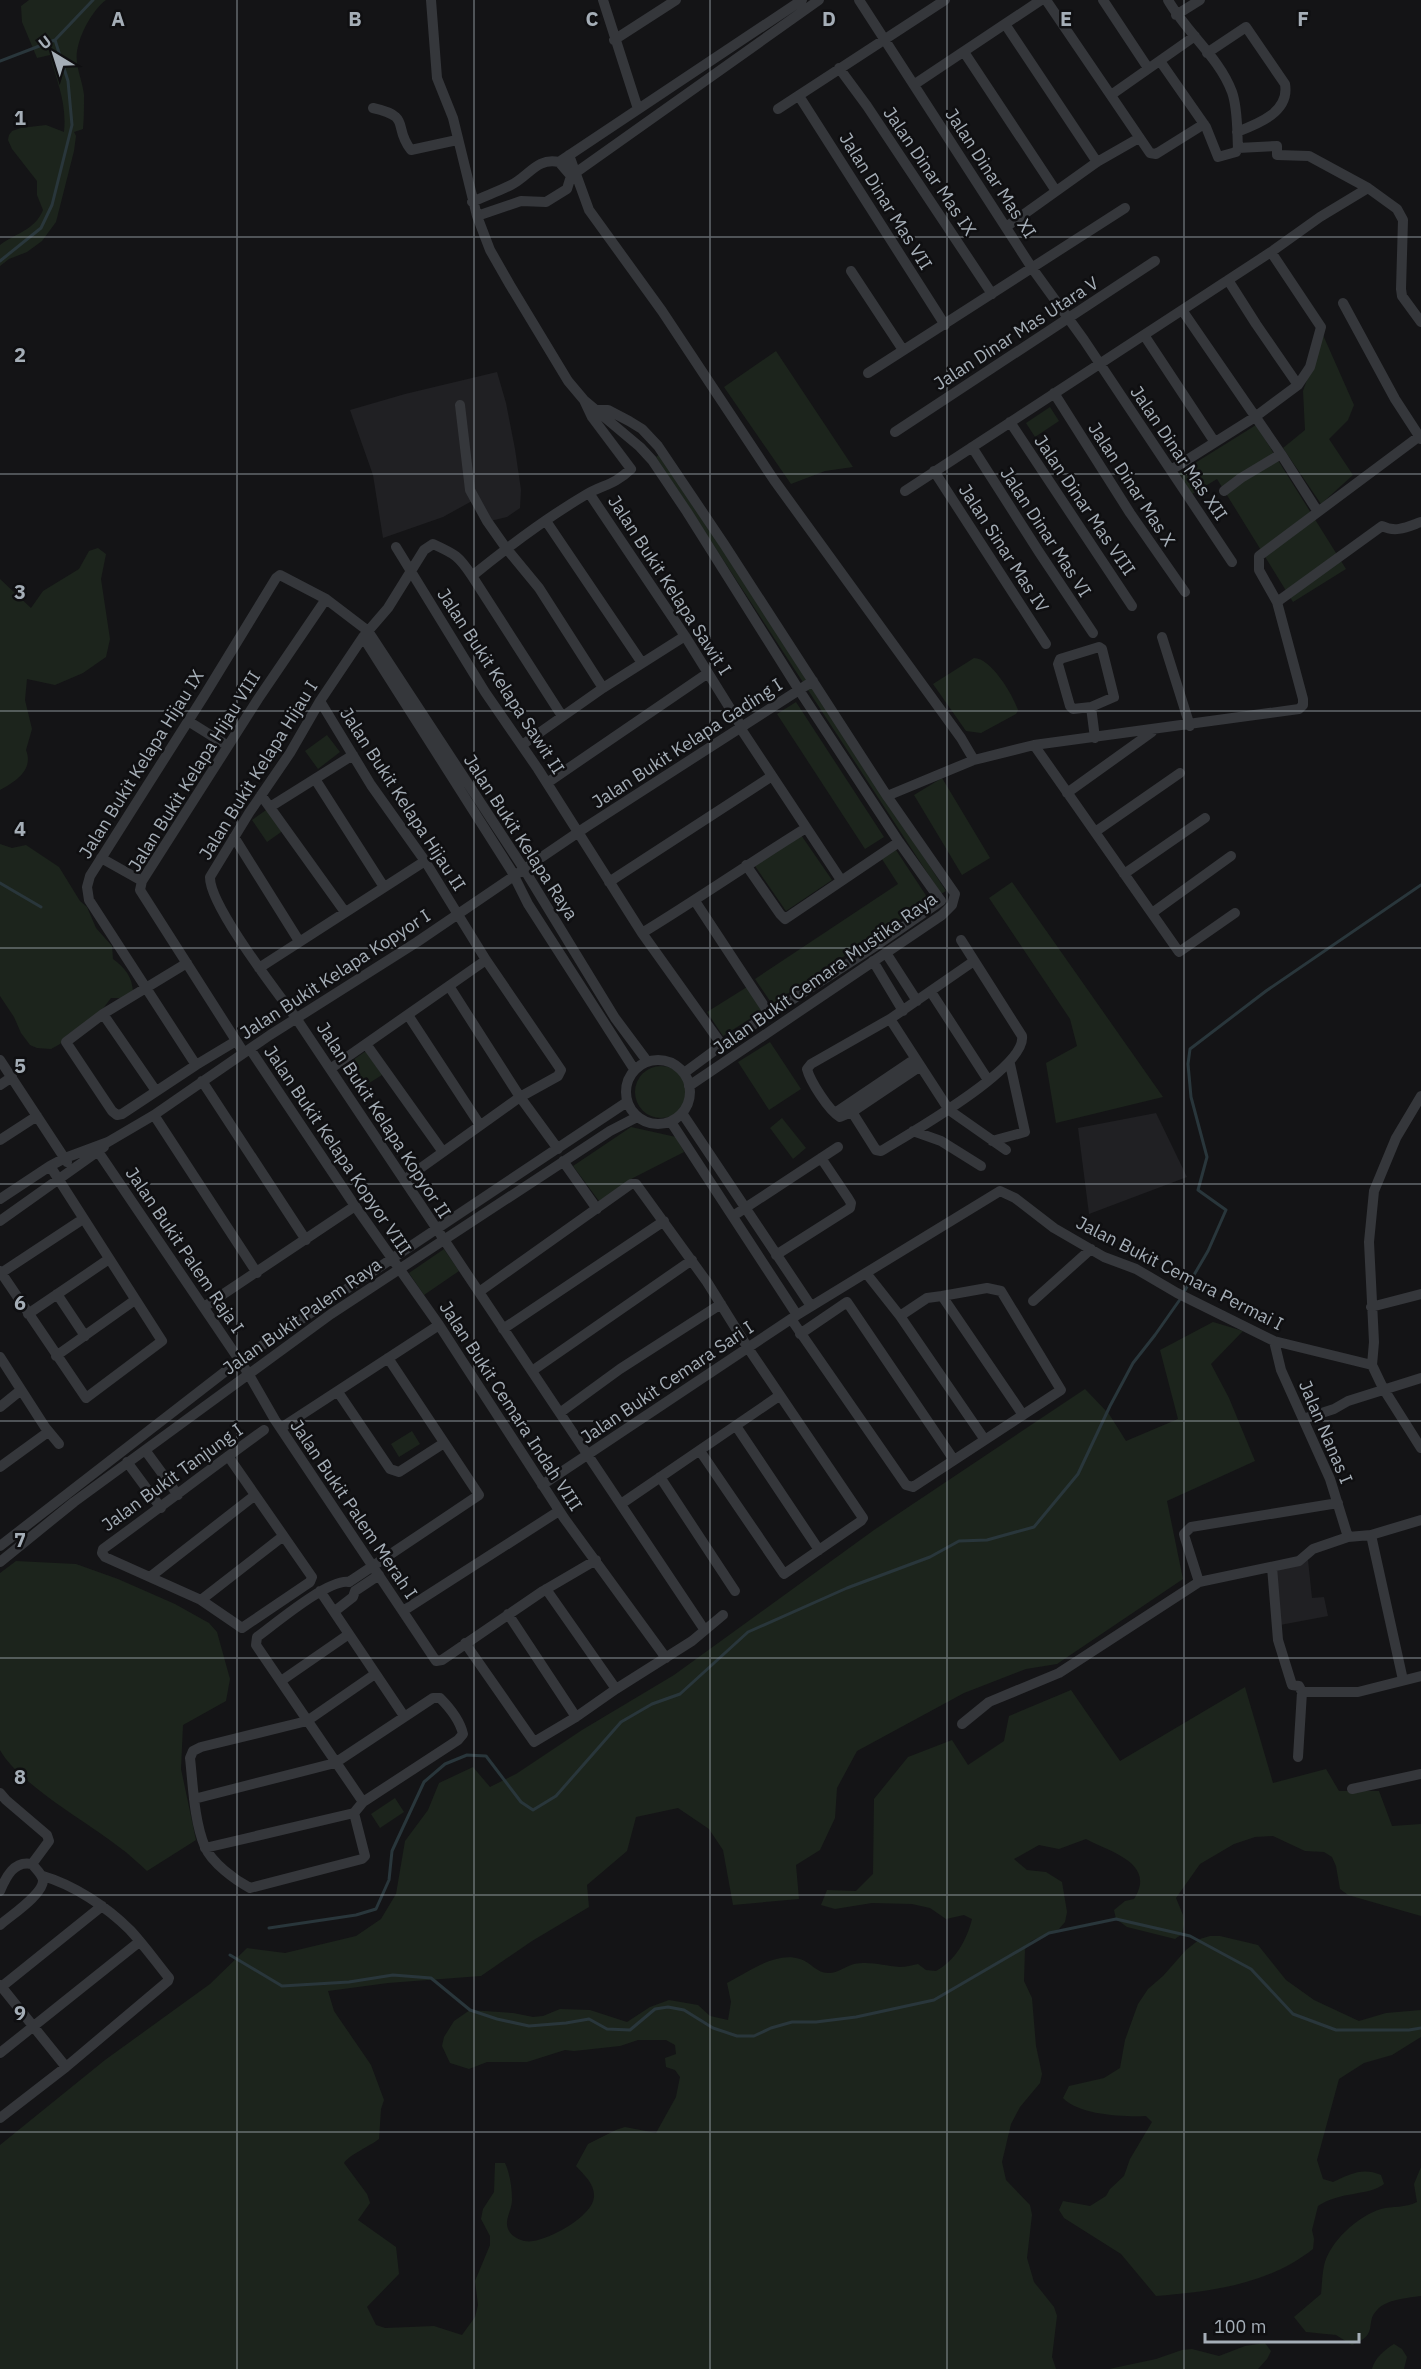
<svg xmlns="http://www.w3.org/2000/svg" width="1421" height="2369" viewBox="0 0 1421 2369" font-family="'IBM Plex Sans',sans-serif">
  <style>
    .built { fill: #202023 }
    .green { fill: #1c241c }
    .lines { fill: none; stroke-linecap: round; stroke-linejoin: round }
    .stream { stroke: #29363b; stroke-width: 3 }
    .street { stroke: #35373b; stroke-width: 10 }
    .grid { fill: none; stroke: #a5aeb7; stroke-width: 1.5; stroke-opacity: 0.55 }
    .labels { text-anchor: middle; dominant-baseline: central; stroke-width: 5; stroke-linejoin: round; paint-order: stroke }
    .street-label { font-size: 18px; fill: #a5aeb7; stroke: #0f0f11 }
    .grid-label { font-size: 20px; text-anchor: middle; font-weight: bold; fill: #a5aeb7; stroke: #0f0f11; stroke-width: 5; stroke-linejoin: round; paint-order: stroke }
  </style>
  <rect width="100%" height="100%" fill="#141416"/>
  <!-- built -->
  <path class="built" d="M497,372L506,403L515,449L521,490L520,508L507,517L486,522L472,501L443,517L383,538L373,475L350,410L405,394Z
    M1156,1113L1187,1177L1089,1214L1078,1128Z
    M1308,1560L1312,1598L1324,1597L1328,1616L1280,1625L1273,1568Z"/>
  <!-- green -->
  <path class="green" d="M29,0H106C91,11 74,43 77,62C78,73 83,84 84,95C84,106 84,118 83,129L74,132L76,136L74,151L56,222L42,241L27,252L9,259L0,266V245C16,233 35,230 43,210L37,195V181L12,149L8,140L9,135L12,131L21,128L46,125L64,132C67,102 57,83 50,55L37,58L22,22L21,6Z
    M1323,335L1354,405L1348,420L1329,439L1353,475L1321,504L1283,448L1305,430L1303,391Z
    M776,351L853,467L825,471L791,484L724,387Z
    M1050,407L1059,421L1035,437L1026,423Z
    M1256,425L1346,569L1293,602L1217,479L1192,494L1179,473Z
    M660,454L946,891L941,894L656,457Z
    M98,548L106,554L101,579L110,639L106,657L83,673L55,685L27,679L25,700L32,729L26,750C34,770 15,782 0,790V579L31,608L43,591L79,569L89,551Z
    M974,658C991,658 1013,695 1018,710L1016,714L981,733L966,731L933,684Z
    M796,702L884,837L865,849L777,714Z
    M327,735L340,752L318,769L305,751Z
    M942,778L990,858L962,875L914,795Z
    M269,808L284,830L267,842L252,820Z
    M801,835L832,880L786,911L755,866Z
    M0,844L12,848L26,845L59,867L80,901L87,907L96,928L112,946L113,959C125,968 132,976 133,992L124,998H111L99,1014L67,1035L60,1044L51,1049L37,1048L30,1045L21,1033L14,1017L0,996Z
    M896,850L929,900L772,1004L755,979L898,884L882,859Z
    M1012,882L1163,1097L1056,1123L1046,1063L1077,1046L1070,1019L989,898Z
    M747,987L762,1011L723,1036L707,1012Z
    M770,1042L801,1089L769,1110L738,1062Z
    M366,1051L382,1075L366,1085L350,1062Z
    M635 1092a26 26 0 1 1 52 0a26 26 0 1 1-52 0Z
    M782,1118L806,1148L793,1159L770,1128Z
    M631,1127L676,1137L684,1152L633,1178L599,1201L573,1166Z
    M444,1249L459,1271L424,1295L409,1273Z
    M1213,1322L1243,1331L1211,1364L1229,1398L1255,1461L1167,1501L1183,1579L1057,1664L1026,1669L964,1693L857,1751L837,1788L835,1818L820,1850L796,1865L799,1899L733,1905L723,1850L709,1829L678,1808L636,1817L627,1851L587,1885L589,1907L532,1941L481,1976L388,1983L328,1991L334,2011L371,2065L384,2100L381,2109L379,2139C370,2146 349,2155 344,2163L367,2194L370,2203L358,2220L396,2247L399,2274L367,2307L376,2325L385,2328L434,2326L462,2335L475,2317L478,2305L475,2281L490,2245V2236L481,2219L483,2209L494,2192L495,2163H505C510,2174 512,2188 512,2200C512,2211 503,2220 509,2231C513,2238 525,2243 533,2241C550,2239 593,2216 594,2197C595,2184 584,2175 576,2166L588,2144L616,2130L625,2127L656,2133L676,2097L680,2077L675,2070L666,2067L665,2058L676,2054L675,2045L666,2040H638L620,2046L574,2051L565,2050L527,2062H487L469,2069L450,2063L442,2046L444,2037L454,2021L470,2010L513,2013L533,2017L543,2016L560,2009L590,2010L627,2022L650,2007L669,2000L698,2005L710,2016L728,2020L731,2002L727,1983C748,1972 776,1951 800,1959C811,1962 816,1973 828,1973C836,1974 846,1966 854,1964C872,1961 883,1966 900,1967C906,1967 912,1965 918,1964L926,1970L936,1971C955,1961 967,1940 972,1919L964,1915L946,1919L930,1908L912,1904L872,1903L835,1909L821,1905L827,1890L856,1891L873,1874L874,1799L908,1757L952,1740L968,1765L1004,1741L1009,1716L1071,1690L1120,1761L1245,1687L1273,1783L1326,1769L1339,1791H1379L1392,1826L1421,1824V1916L1348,1895L1340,1889L1336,1866L1332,1857L1324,1852L1305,1851L1273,1836L1255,1837L1234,1844L1200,1864L1176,1898L1183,1915L1184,1924L1182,1934L1175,1939L1127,1927L1116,1919L1114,1910L1125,1901L1134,1899C1157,1863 1110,1852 1086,1839L1059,1849L1039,1845L1014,1859L1027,1870L1046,1872L1062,1882L1067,1912L1065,1922L1059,1929L1031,1941L1025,1949L1024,1981L1032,1998L1036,2046L1042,2074L1040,2083L1020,2107L1011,2124L1002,2162L1006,2180L1030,2205L1032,2215L1027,2258L1034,2282L1054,2307L1057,2316L1052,2357L1056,2369H0V2145L105,2060L210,1984L247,1948L285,1953L356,1936L381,1919L396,1894L405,1841L428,1810L439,1783L473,1767L490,1787L516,1774L582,1730L674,1675L874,1530L1085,1389L1109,1414L1126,1441L1178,1419L1160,1350Z
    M412,1431L420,1444L399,1457L391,1444Z
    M16,1561L76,1564L118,1579L175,1604L209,1623L217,1632L230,1679L226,1701L183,1725L181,1769L196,1840L147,1871C138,1863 129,1854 119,1847C87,1822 19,1784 0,1750V1573Z
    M395,1798L404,1812L380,1828L371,1814Z
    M1210,1936H1220L1258,1945L1286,1980L1314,2000L1359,2021L1386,2013L1421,2010V2037L1392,2055L1364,2063L1339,2079L1317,2160L1323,2179L1333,2182C1350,2174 1363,2167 1381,2175L1384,2184C1369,2196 1340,2191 1318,2206L1312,2230L1314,2239L1313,2249C1267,2285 1213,2291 1156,2296L1121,2254L1064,2218L1059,2210L1063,2201L1090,2206L1106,2196L1110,2189L1124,2176L1130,2159L1152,2122L1146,2116C1123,2117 1079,2115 1063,2098L1069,2086L1104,2078L1120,2068L1125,2040L1138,2004L1148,1989L1163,1976L1186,1950L1200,1939Z
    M1421,2167V2296C1407,2298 1387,2299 1377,2310C1364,2323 1380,2334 1352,2345L1336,2335L1306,2332L1294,2317L1321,2294C1322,2285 1322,2275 1324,2266C1329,2242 1358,2216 1381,2209C1393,2206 1405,2208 1417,2202L1414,2184Z
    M1265,2343L1271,2351L1267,2359L1258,2369H1109L1156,2359L1182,2350L1192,2349L1219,2356L1245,2346Z
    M1394,2344L1402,2349L1407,2357L1404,2369H1372C1375,2358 1384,2350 1394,2344Z"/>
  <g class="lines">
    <!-- stream -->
    <path class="stream" d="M0,61L55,40L93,0
      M0,261L41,228L52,205L72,125L68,81L55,40
      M0,883L41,907
      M1184,1292L1208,1251L1226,1210L1198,1190L1207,1157L1191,1097L1188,1064L1190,1049L1266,991L1421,885
      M269,1928L356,1915L376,1909L389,1880L392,1851L424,1782L445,1764L467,1755L486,1756L521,1802L533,1810L556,1796L621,1722L652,1704L680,1694L748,1632L847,1588L930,1557L959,1541L987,1540L1034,1527L1078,1474L1110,1406L1133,1363L1155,1335L1181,1298
      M230,1955L282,1986L349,1982L393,1975L431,1978L470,2010L497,2019L529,2026L566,2023L589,2019L607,2029L630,2030L655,2009L668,2007L684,2010L713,2028L737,2036H754L771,2028L792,2022H816L856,2017L934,2000L1049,1933L1116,1919L1190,1936L1251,1969L1293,2014L1336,2030H1409L1421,2028"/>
    <!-- street -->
    <path class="street" d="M431,0L437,78L453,118L477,216L490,250L510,285L568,381L584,400L640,447L652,460L687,512L799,690L899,842L941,901
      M603,0L638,109
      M859,0L1032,268L1084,340L1232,562
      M1046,0L1150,153L1156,154L1204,124
      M1103,0L1148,68
      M1168,0C1186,32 1219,57 1232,92C1238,109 1237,131 1238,148
      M1176,15L1200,0
      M1005,24L1097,162
      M614,40L676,0
      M964,52L1056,191
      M1207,53L1246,27L1285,84C1290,112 1258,124 1237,132
      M1160,61L1206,127L1218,157L1236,152L1238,148L1277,146V155L1309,156L1368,188L1397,209L1403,220L1401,289L1402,296L1421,322
      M839,68L867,106L992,294
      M915,84L1041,0
      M1111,95L1195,36
      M799,96L945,325
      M373,108C413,117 392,126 411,150L457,140
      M778,109L945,0
      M569,155L589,210L662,311L774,480L961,738L974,760
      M559,162L802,0
      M571,176L819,0
      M472,202C485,196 499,191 511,185C529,176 537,157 559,162L571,176L567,189L546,202L521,201L477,216
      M1006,227L1097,162L1139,138
      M851,271L903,350
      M1228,280L1256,324L1298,385
      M1343,303L1395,399L1421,439
      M1182,310L1281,454L1318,512
      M1144,335L1214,441
      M868,373L1125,208
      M1054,393L1130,513L1185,592
      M584,400L592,417L631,469C614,485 605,484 587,494C546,518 509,546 472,576C459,556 455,554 433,544L424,550L388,608L363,637L320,701L290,753L249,813L210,877C209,905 277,992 296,1018L704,1629
      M460,405L470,490L487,521L506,548L539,588L603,688
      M596,410H608L629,421L642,429L658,446L724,544L887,796L953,891L955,894L952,905
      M1010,422L1132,606
      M895,432L1155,261
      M972,447L1039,552L1093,633
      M1171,470L1255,417L1298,385L1310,367L1321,327L1271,252
      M934,471L1046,644
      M905,491L1271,252L1320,217L1368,188
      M1224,491L1241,478L1281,454
      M589,493L685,636L741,726L743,732L841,880
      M546,521L642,663
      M396,547L485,692L538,769L642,933L722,1045
      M472,576L562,716
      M1277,602L1382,526C1396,533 1407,527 1421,522
      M363,637L511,870L528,904L634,1069
      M1162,637L1190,726
      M320,701L371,785L425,861L486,960L561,1070L558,1076L520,1097L404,1180
      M1091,707L1073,709L1070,706L1058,664L1060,659L1099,647L1102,649L1114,697L1091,707L1095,738
      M188,721L228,746
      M522,745L603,688L685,636
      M1034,745L1179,952L1235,913
      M315,779L384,887
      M547,783L708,673
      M1067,793L1152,732
      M261,795L345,912
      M887,796L974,760L1034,745L1299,709L1303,705V699L1277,602L1259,570V556L1421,435
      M270,807L353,755
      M1095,832L1180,773
      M234,837L299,941
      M101,858L142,881
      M746,865L780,914L785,919L899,842
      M1124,874L1205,818
      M609,882L772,776
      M695,901L770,1015
      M1152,913L1231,856
      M642,933C698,899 751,862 806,828
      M886,953L917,1001
      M873,961L903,1011
      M259,968L425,861
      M449,986L520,1097L558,1149
      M931,992L988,1080
      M103,1014L187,963
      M408,1015L480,1125
      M890,1019L949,1110L1006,1150
      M366,1044L443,1152
      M250,1049L355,1206L439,1325L564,1518L666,1658
      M244,1053L140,890L142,881L258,699L326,599
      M0,1060L67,1162
      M626 1092a32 32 0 1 1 64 0a32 32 0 1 1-64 0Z
      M196,1065L89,900L87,887L90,876L204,696L276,578L280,575L326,599L368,631L524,869L615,1018L647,1061
      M919,1067L852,1112L840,1117C829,1111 810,1081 807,1069L811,1064L890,1019L974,961
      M330,1069L486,960
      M684,1073L722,1045L880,943L941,901
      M202,1081L306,1240
      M0,1085L12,1077
      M689,1086L942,915L952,905
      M156,1091L103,1014L66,1042L112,1111L117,1115L122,1114L196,1065L236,1041
      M852,1112L876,1150L881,1151C907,1135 1027,1068 1022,1036L961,940
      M682,1113L811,1306
      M835,1113L915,1059
      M154,1115L257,1273
      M671,1122L797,1315
      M913,1131L941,1141L981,1166
      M0,1140L37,1116
      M992,1141L1025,1132L1010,1064
      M95,1147L248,1373L275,1420L436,1661L442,1660L543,1591L596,1560
      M563,1161L597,1209
      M0,1199L50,1166L65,1158L108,1142L154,1115L270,1035L417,942L586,827L813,681
      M733,1216L838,1147
      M0,1221L104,1147
      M776,1255L850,1208L851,1203L848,1198L821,1158
      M0,1271L86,1398L162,1341L50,1166
      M1,1273L83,1219
      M866,1273L900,1316L985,1440
      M479,1292L631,1184H636L707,1282L748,1348L863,1518L861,1521L784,1574L700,1451
      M57,1294L85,1336
      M1033,1301L1091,1249
      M204,1307L355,1206
      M1371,1307L1421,1294
      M28,1314L109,1259
      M900,1316L927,1298L942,1296L1023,1415
      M791,1319L906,1485L913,1487L1061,1390L1001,1291L987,1288L942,1296
      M503,1329L664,1221
      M800,1334L847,1302L954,1460
      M1274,1341L1281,1370L1330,1479L1348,1537
      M56,1356L135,1300
      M0,1357L45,1427L59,1444
      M1372,1365L1374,1342L1369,1242L1374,1191L1396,1138L1421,1096
      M532,1371L692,1260
      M338,1392L390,1469L399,1472L444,1443
      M0,1407L21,1390
      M561,1412L620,1369L721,1304
      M1303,1419L1334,1409L1348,1401L1421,1378
      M736,1426L819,1550
      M281,1428L439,1325
      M145,1450L178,1495
      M228,1456L312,1577L310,1582L242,1628L201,1600L105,1557L102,1553L103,1549C157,1510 210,1469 264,1430
      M127,1462L161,1508
      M0,1467L48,1432
      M660,1477L735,1591
      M542,1485L797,1315L1000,1191L1015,1198L1054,1228L1104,1257L1136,1269L1177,1293L1274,1341L1372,1365L1383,1388L1421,1448
      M621,1504L779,1396
      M1371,1535L1403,1680
      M0,1546L240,1360L627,1102
      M0,1562L74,1502L331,1314L610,1131L637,1117
      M1272,1567L1278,1640L1292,1685L1299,1686L1302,1692H1358L1421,1676
      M150,1577L254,1496
      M1199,1582L1185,1538L1184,1534L1191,1527L1338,1503
      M546,1589L616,1689
      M320,1591L404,1716
      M201,1600L282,1537
      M335,1611L353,1597L355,1591L379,1575
      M403,1611L559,1511
      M508,1614L576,1717L616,1689L692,1641L723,1615
      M465,1643L534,1742L576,1717
      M281,1681L349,1634
      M962,1724L989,1702L1059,1673L1199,1582L1299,1561L1313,1549L1348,1537L1371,1535L1421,1520
      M1298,1757L1302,1692
      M1352,1789L1421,1774
      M0,1793L6,1800L47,1835L49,1841L32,1864
      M194,1799L335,1763L433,1698H440C449,1707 460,1721 463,1734L458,1740L363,1802L354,1813L205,1848
      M363,1802L256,1645L257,1637C275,1624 329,1578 349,1582L479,1495L388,1358
      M354,1813L365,1856L362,1859L250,1888C235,1880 212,1863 205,1847C194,1821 193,1785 190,1758L193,1751L201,1747L307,1721L375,1674
      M0,1891C6,1877 14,1860 32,1864C36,1869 42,1874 43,1880C44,1894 10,1916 0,1925
      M0,1985L66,2067
      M0,1988L102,1906
      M0,2053L139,1942
      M0,2118L66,2067L168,1981L169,1978C156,1962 144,1945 130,1930C107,1907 74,1885 43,1876"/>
  </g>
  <!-- grid -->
  <path class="grid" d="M237,0V2369M474,0V2369M710,0V2369M947,0V2369M1184,0V2369M0,237H1421M0,474H1421M0,711H1421M0,948H1421M0,1184H1421M0,1421H1421M0,1658H1421M0,1895H1421M0,2132H1421"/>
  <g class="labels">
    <!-- street labels -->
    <g class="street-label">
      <text transform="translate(930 171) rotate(56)">Jalan Dinar Mas IX</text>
      <text transform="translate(991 173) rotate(57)">Jalan Dinar Mas XI</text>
      <text transform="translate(886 201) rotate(58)">Jalan Dinar Mas VII</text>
      <text transform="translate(1016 333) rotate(-33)">Jalan Dinar Mas Utara V</text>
      <text transform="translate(1179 453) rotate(56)">Jalan Dinar Mas XII</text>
      <text transform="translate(1132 484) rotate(57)">Jalan Dinar Mas X</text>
      <text transform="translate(1085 505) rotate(56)">Jalan Dinar Mas VIII</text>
      <text transform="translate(1046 532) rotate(57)">Jalan Dinar Mas VI</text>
      <text transform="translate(1004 548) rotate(57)">Jalan Sinar Mas IV</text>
      <text transform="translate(670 585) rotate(57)">Jalan Bukit Kelapa Sawit I</text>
      <text transform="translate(501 681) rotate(57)">Jalan Bukit Kelapa Sawit II</text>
      <text transform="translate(687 743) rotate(-33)">Jalan Bukit Kelapa Gading I</text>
      <text transform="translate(141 764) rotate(-58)">Jalan Bukit Kelapa Hijau IX</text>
      <text transform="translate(258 770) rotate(-58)">Jalan Bukit Kelapa Hijau I</text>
      <text transform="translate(194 771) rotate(-58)">Jalan Bukit Kelapa Hijau VIII</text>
      <text transform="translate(403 799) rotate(57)">Jalan Bukit Kelapa Hijau II</text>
      <text transform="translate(521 837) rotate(57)">Jalan Bukit Kelapa Raya</text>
      <text transform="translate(825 973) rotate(-35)">Jalan Bukit Cemara Mustika Raya</text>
      <text transform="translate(335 974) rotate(-33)">Jalan Bukit Kelapa Kopyor I</text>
      <text transform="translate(384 1120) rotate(57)">Jalan Bukit Kelapa Kopyor II</text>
      <text transform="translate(338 1150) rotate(56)">Jalan Bukit Kelapa Kopyor VIII</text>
      <text transform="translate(185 1250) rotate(56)">Jalan Bukit Palem Raja I</text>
      <text transform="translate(1180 1273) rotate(27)">Jalan Bukit Cemara Permai I</text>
      <text transform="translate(302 1316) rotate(-35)">Jalan Bukit Palem Raya</text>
      <text transform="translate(667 1382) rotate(-34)">Jalan Bukit Cemara Sari I</text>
      <text transform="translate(511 1406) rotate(57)">Jalan Bukit Cemara Indah VIII</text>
      <text transform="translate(1326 1432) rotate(67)">Jalan Nanas I</text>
      <text transform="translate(172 1477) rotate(-36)">Jalan Bukit Tanjung I</text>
      <text transform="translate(354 1509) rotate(56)">Jalan Bukit Palem Merah I</text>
    </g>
  </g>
  <g class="grid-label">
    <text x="118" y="26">A</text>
    <text x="355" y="26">B</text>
    <text x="592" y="26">C</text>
    <text x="829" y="26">D</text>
    <text x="1066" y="26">E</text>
    <text x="1303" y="26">F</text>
    <text x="20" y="125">1</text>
    <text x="20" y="362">2</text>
    <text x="20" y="599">3</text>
    <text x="20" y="836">4</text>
    <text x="20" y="1073">5</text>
    <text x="20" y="1310">6</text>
    <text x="20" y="1547">7</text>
    <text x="20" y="1784">8</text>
    <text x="20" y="2020">9</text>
  </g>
  <!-- north arrow -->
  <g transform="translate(54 54) rotate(322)" stroke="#0f0f11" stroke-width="4.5" paint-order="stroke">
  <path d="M0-4.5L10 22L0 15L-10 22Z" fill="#a5aeb7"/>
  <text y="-9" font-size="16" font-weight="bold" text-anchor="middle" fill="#a5aeb7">U</text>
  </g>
  <!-- scale -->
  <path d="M1205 2333v9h154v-9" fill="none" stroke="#a5aeb7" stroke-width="3"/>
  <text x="1214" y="2333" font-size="18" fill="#a5aeb7" stroke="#0f0f11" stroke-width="4.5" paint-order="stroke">100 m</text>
</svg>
